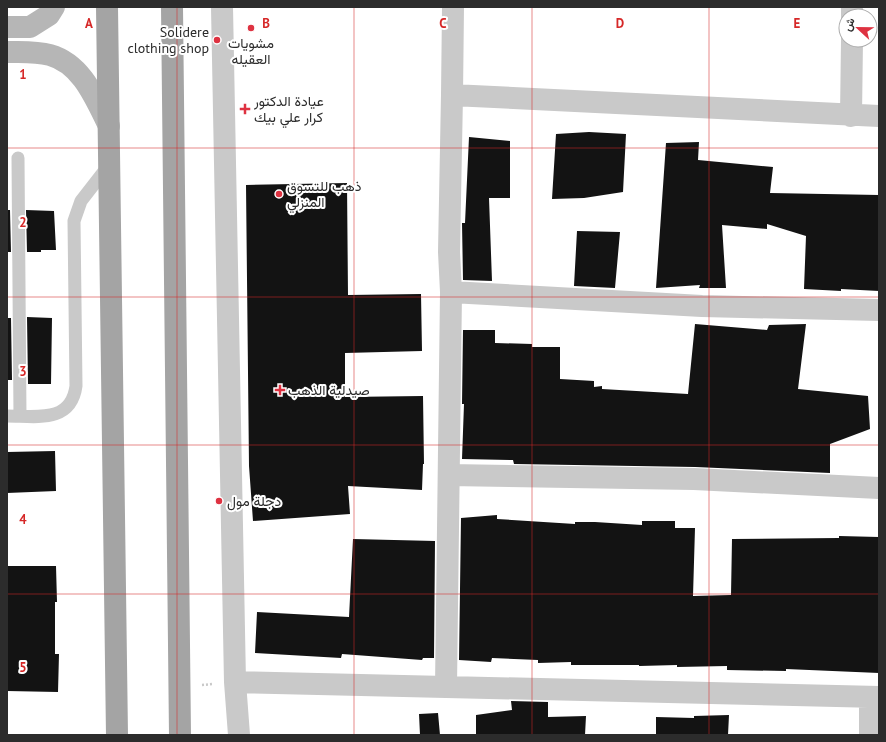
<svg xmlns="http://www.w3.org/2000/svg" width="886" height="742" viewBox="0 0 886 742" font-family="'PT Sans',Vazirmatn,sans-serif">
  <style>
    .building { fill: #131313 }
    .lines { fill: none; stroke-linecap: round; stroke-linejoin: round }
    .path { stroke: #c9c9c9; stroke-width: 2.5; stroke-dasharray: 2 2; stroke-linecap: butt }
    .lane { stroke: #c9c9c9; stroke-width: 13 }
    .street { stroke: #c9c9c9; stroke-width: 22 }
    .secondary { stroke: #b6b6b6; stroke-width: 22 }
    .primary { stroke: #a4a4a4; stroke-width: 22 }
    .grid { fill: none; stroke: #d62828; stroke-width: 1; stroke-opacity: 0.55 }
    .poi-dot { fill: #de3241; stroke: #fff; stroke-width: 1.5 }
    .labels { text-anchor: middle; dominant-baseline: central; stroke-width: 4; stroke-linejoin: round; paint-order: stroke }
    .poi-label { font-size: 14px; fill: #2c2c2c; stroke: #fff; text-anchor: start }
    .grid-label { font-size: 13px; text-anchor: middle; font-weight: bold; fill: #d62828; stroke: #fff; stroke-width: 4; stroke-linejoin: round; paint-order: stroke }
  </style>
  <rect width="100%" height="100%" fill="#fff"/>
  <!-- building -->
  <path class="building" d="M589,132L626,134L623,192L584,198L552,199L556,134Z
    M469,137L510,141V198H489L492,281L463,280L462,223H465Z
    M699,142L698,160L773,167L770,193L879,195V291L841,289V291L804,289L806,236L767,224V229L722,225L726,288H699L700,285L656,288L666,143Z
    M347,183L348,295L421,294L422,351L345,353V397L423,396L424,464H423L422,490L348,486L350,514L253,521L249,466L246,185Z
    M7,210H10L11,252H7Z
    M26,210L54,211L56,250H41V252H27Z
    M577,231L620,232L615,288L574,286Z
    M27,317L52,318L51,384H28Z
    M7,318H11L12,380H7Z
    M695,324L767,330L769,325L806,324L798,389L868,396L870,429L830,444V473L695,467L514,464L513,460L462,459L464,404H462L463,330H495V343L532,344V347H560V379L594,381V387L602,386V389L688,394Z
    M55,451L56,491L7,493V452Z
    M497,515V519L575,524V522H595L642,525V521H675V528H695L693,596L731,595L732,539L839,538V536L879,537V673L786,669V671L727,670V666L677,667V665L639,666V665H571V662L538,663V660L492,658L491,662L459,660L461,518Z
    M353,539L435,541L434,658H423L422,660L342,654L341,658L255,653L257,612L349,617Z
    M7,566H56L57,602H55V654H59L58,692L7,691Z
    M511,701L548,702V717L586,716L585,735H476V715L512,710Z
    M438,713L440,735H420L419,714Z
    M729,715L728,735H656V717L694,718V716Z"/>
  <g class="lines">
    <!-- path -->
    <path class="path" d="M202,685L213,684"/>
    <!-- lane -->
    <path class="lane" d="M18,158L20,416
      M7,416C35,416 71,424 76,386L74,221L81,201L109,165"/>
    <!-- street -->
    <path class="street" d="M222,7L235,682L239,735
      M852,16V7
      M452,95L879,116
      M851,116L852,40
      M451,292L702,306L879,310
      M449,475L694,479L879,488
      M235,682L879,697
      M446,687L451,292L449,252L452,95L453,7
      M870,697V735"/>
    <!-- secondary -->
    <path class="secondary" d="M7,27H30L49,15L54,7
      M7,52C21,52 36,51 50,55C82,64 95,98 109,126"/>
    <!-- primary -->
    <path class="primary" d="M107,7L117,735
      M172,7L180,735"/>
  </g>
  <!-- grid -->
  <path class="grid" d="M177,7V735M354,7V735M532,7V735M709,7V735M7,148H879M7,297H879M7,445H879M7,594H879"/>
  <!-- markers -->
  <g class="poi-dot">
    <circle cx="251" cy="28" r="4"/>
    <circle cx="217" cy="40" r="4"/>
    <path d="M243 103h4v4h4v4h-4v4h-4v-4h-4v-4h4z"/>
    <circle cx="279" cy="194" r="4"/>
    <path d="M278 384h4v4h4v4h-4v4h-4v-4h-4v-4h4z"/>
    <circle cx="219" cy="501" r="4"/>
  </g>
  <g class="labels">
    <!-- poi labels -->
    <g class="poi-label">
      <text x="209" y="32" text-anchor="end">Solidere<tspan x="209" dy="16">clothing shop</tspan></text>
      <text x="251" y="43" text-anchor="middle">مشويات<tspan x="251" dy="16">العقيله</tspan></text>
      <text x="254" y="101">عيادة الدكتور<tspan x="254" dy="16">كرار علي بيك</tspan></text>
      <text x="287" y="186">ذهب للتسوق<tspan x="287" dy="16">المنزلي</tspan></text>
      <text x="288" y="390">صيدلية الذهب</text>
      <text x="227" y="501">دجلة مول</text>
    </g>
  </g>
  <g class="grid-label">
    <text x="89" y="28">A</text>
    <text x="266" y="28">B</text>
    <text x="443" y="28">C</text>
    <text x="620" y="28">D</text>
    <text x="797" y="28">E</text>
    <text x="23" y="79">1</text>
    <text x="23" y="227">2</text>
    <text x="23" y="376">3</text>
    <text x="23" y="524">4</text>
    <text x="23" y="672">5</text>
  </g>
  <!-- border -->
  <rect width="886" height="742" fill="none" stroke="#2c2c2c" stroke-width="16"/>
  <!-- north arrow -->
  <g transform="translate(858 28) rotate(292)"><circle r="19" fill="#ffffff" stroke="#ababab"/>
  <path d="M0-3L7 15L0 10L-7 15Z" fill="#de3241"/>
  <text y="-6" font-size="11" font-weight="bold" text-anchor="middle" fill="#2c2c2c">ش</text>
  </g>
</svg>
